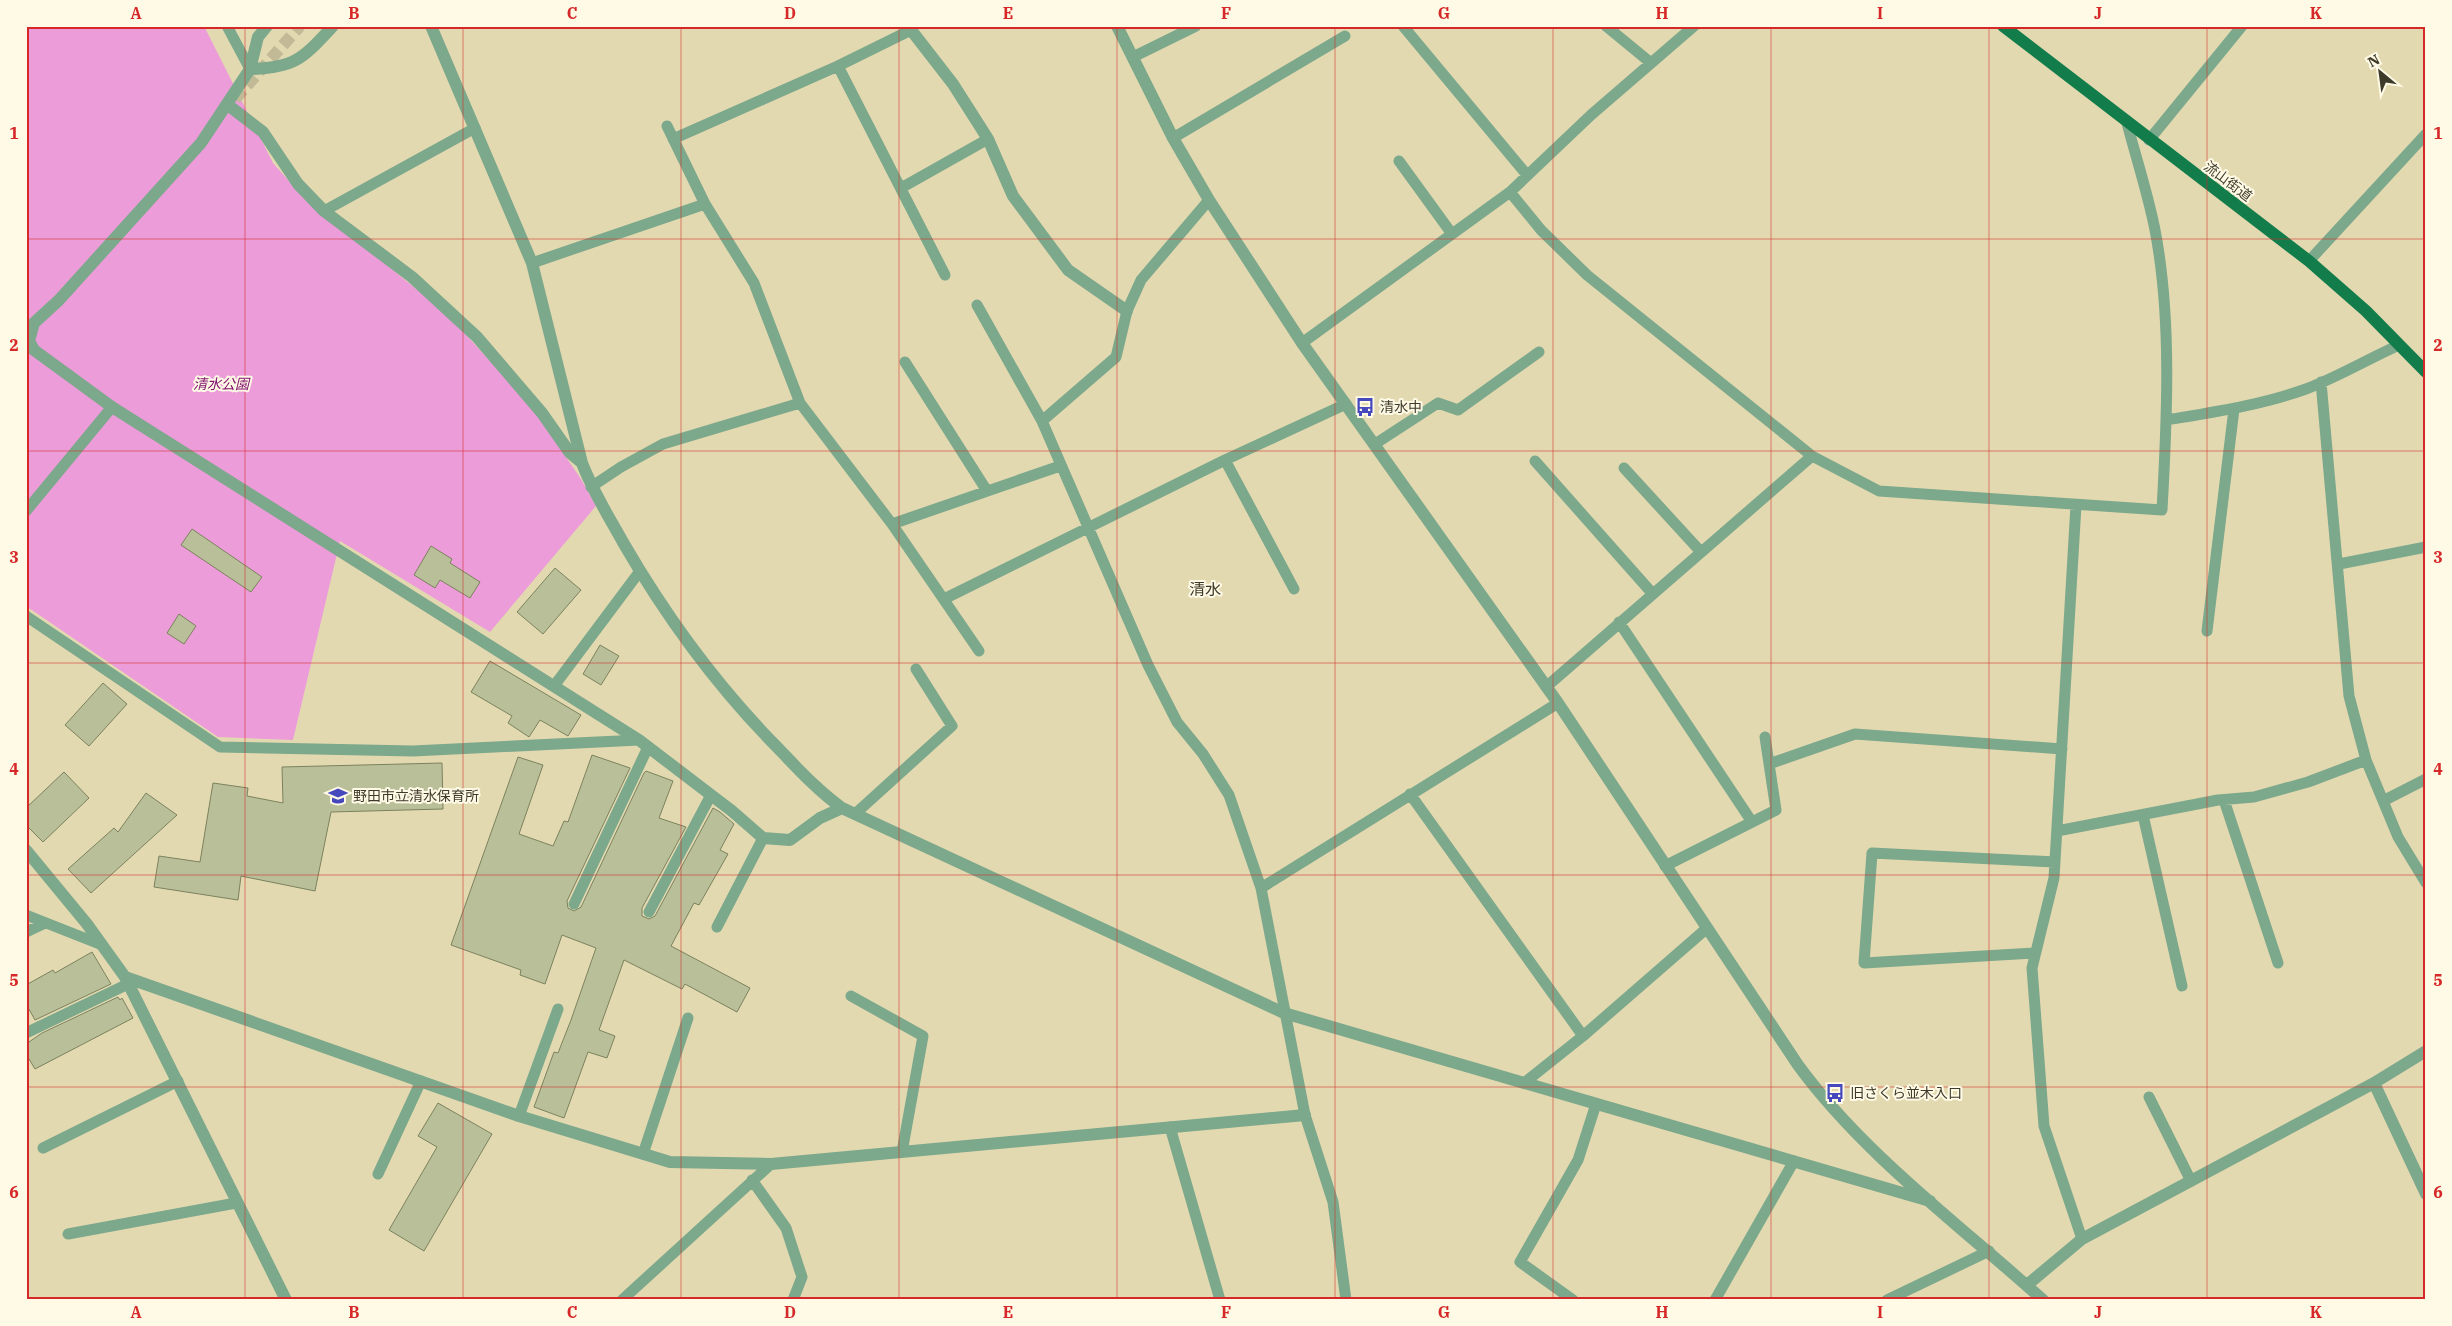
<svg xmlns="http://www.w3.org/2000/svg" width="2452" height="1326" viewBox="0 0 2452 1326" font-family="'IBM Plex Serif','Noto Sans JP',serif">
  <style>
    .green { fill: #ec9cd9 }
    .building { fill: #b9c099; stroke: #7b825d }
    .lines { fill: none; stroke-linecap: round; stroke-linejoin: round }
    .tertiary-tunnel { stroke: #c2b996; stroke-width: 12; stroke-dasharray: 12 6; stroke-linecap: butt }
    .service { stroke: #7ca88b; stroke-width: 11 }
    .minor { stroke: #7ca88b; stroke-width: 12 }
    .tertiary { stroke: #7ca88b; stroke-width: 12 }
    .primary { stroke: #127d4b; stroke-width: 12 }
    .grid { fill: none; stroke: #d62828; stroke-width: 1; stroke-opacity: 0.55 }
    .labels { text-anchor: middle; dominant-baseline: central; stroke-width: 4; stroke-linejoin: round; paint-order: stroke }
    .street-label { font-size: 14px; fill: #3e3a2a; stroke: #fffae6 }
    .park-label { font-size: 14px; font-style: italic; fill: #821370; stroke: #fffae6 }
    .poi-label { font-size: 14px; fill: #3e3a2a; stroke: #fffae6; text-anchor: start }
    .quarter-label { font-size: 16px; fill: #3e3a2a; stroke: #fffae6 }
    .neatline { fill: none; stroke: #d62828; stroke-width: 2 }
    .grid-label { font-size: 16px; text-anchor: middle; font-weight: bold; fill: #d62828 }
  </style>
  <rect width="100%" height="100%" fill="#e3d9b1"/>
  <!-- green -->
  <path class="green" d="M26,26H204L273,163L303,197L447,314L531,406L581,479L596,506L490,632L340,541L293,740L218,737L26,606Z"/>
  <!-- building -->
  <path class="building" d="M192,529L262,577L251,592L181,545Z
    M431,546L452,559L450,563L480,582L470,598L440,580L435,588L414,575Z
    M555,568L581,590L543,634L517,612Z
    M179,614L196,626L184,644L167,633Z
    M600,645L619,656L601,685L583,674Z
    M490,661L581,715L568,736L540,720L529,737L508,723L512,716L471,692Z
    M103,683L127,704L89,746L65,725Z
    M592,755L630,768L567,901L568,908L574,911L581,907L644,773L646,771L673,781L659,818L686,827L642,908V916L649,919L655,916L713,808L720,812L734,824L720,850L728,854L699,905L694,903L671,946L750,988L737,1012L685,984L682,989L624,960L599,1030L615,1036L607,1058L588,1052L564,1118L534,1107L554,1052L558,1053L571,1020L596,948L562,935L545,984L520,975L521,970L451,945L518,757L543,765L519,834L553,846L564,821L568,822Z
    M442,763L443,809L331,812L315,891L241,876L238,900L154,887L159,856L200,862L213,783L248,788L247,796L283,803L282,767Z
    M64,772L89,798L43,842L26,825V808Z
    M146,793L177,815L91,893L68,869L114,828L118,832Z
    M92,952L111,984L35,1020L26,1004V985L53,970L55,973Z
    M118,997L120,1000L122,998L133,1018L35,1069L26,1054V1044L42,1033Z
    M438,1103L492,1134L424,1251L389,1230L437,1147L418,1136Z"/>
  <g class="lines">
    <!-- tertiary-tunnel -->
    <path class="tertiary-tunnel" d="M235,99L300,26"/>
    <!-- service -->
    <path class="service" d="M227,26L250,69
      M1403,26L1527,175
      M1606,26L1651,63
      M1133,57L1196,26
      M838,66L911,30
      M667,126L705,204
      M1173,138L1345,36
      M673,139L838,66L945,275
      M2149,140L2242,26
      M1399,161L1452,234
      M901,188L988,139
      M1510,192L1541,230L1587,275L1812,456L1879,491L2162,510C2167,420 2172,318 2155,230C2148,194 2136,158 2127,123
      M324,211L475,128
      M2309,261L2426,134
      M532,263L705,204L754,283L800,403L892,524L979,651
      M977,305L1042,421L1148,665L1177,722L1203,754L1229,795L1261,888L1305,1115L1333,1202L1346,1300
      M1302,343L1510,192L1591,115L1694,26
      M905,362L987,491
      M2321,382L2349,696L2366,760L2398,837L2426,883
      M2167,420C2214,412 2261,405 2306,389C2338,377 2368,359 2399,345
      M1042,421L1116,357L1127,311L1141,280L1209,200
      M1375,444L1438,403L1458,410L1539,352
      M1225,460L1294,589
      M1535,461L1652,593
      M1624,468L1701,552
      M591,487L621,467L663,444L800,403
      M2076,505L2054,878L2032,968L2044,1126L2082,1239
      M26,511L112,407
      M892,524L1060,466
      M2339,564L2426,547
      M944,599L1225,460L1346,404
      M26,616L220,747L413,751L639,740
      M1619,622L1752,822
      M2207,631L2234,409
      M554,686L640,571
      M1546,687L1812,456
      M1769,764L1855,734L2062,749
      M1410,794L1583,1036
      M2224,800L2278,963
      M2383,801L2426,779
      M855,814L952,726L916,669
      M2143,815L2182,986
      M2057,831L2218,800L2254,797L2308,782L2366,760
      M1665,866L1776,810L1765,737
      M1261,888L1558,703
      M574,904L648,747
      M649,912L711,795
      M26,915L102,945
      M717,927L763,838
      M26,932L45,923
      M2035,953L1864,963L1872,853L2055,862
      M851,996L923,1036L902,1152
      M26,1033L128,984
      M1524,1083L1583,1036L1706,929
      M2149,1097L2191,1181
      M519,1116L558,1009
      M1170,1127L1220,1300
      M43,1148L178,1081
      M643,1154L688,1018
      M378,1174L421,1081
      M752,1180L786,1228L802,1277L793,1300
      M68,1234L236,1203
      M622,1300L771,1164
      M1573,1300L1520,1262L1578,1160L1596,1104
      M1715,1300L1794,1161
      M1887,1300L1989,1251"/>
    <!-- minor -->
    <path class="minor" d="M431,26L532,263L582,463C593,492 609,517 624,544C667,618 716,685 776,746C797,768 817,790 842,808L1284,1013L1930,1201
      M908,26L953,84L988,139L1013,196L1068,270L1127,311
      M1117,26L1173,138L1209,200L1302,343L1558,703L1798,1065C1863,1154 1961,1226 2043,1300
      M250,69L201,143L59,300L34,323L29,341L34,350L112,407L639,740L732,811L763,838L790,840L820,818L842,808
      M228,105L263,132L298,184L324,211L412,277L477,337L542,413L570,453L582,463
      M26,850L87,924L125,977L286,1300
      M125,977L519,1116L670,1162L771,1164L1305,1115
      M2374,1083L2426,1194
      M2027,1285L2082,1239L2374,1083L2426,1051"/>
    <!-- tertiary -->
    <path class="tertiary" d="M267,26L258,37L250,69C296,68 303,58 333,26"/>
    <!-- primary -->
    <path class="primary" d="M2003,26L2309,261L2366,311L2426,372"/>
  </g>
  <!-- grid -->
  <path class="grid" d="M245,26V1300M463,26V1300M681,26V1300M899,26V1300M1117,26V1300M1335,26V1300M1553,26V1300M1771,26V1300M1989,26V1300M2207,26V1300M26,239H2426M26,451H2426M26,663H2426M26,875H2426M26,1087H2426"/>
  <!-- icons -->
  <defs>
    <g id="bus-bare" transform="scale(1.5)"><path d="M-5-6H5V4H4V6H2V4H-2V6H-4V4H-5ZM-3.5-4V0h7V-4ZM-3.5 1.2v1.5H-2V1.2ZM2 1.2v1.5H3.5V1.2Z" fill="#4649be" stroke="#fffae6" stroke-width="2.5" paint-order="stroke"/></g>
    <g id="school-bare" transform="scale(1.5)"><path d="M0-5L7-2L0 1L-7-2ZM-4 1L0 2.5L4 1V4Q0 6-4 4Z" fill="#4649be" stroke="#fffae6" stroke-width="2.5" paint-order="stroke"/></g>
  </defs>
  <g fill-rule="evenodd">
    <use href="#bus-bare" x="1365" y="407"/>
    <use href="#school-bare" x="338" y="796"/>
    <use href="#bus-bare" x="1835" y="1093"/>
  </g>
  <g class="labels">
    <!-- street labels -->
    <g class="street-label">
      <text transform="translate(2228 181) rotate(37)">流山街道</text>
    </g>
    <!-- park labels -->
    <g class="park-label">
      <text x="221" y="384">清水公園</text>
    </g>
    <!-- poi labels -->
    <g class="poi-label">
      <text x="1380" y="407">清水中</text>
      <text x="353" y="796">野田市立清水保育所</text>
      <text x="1850" y="1093">旧さくら並木入口</text>
    </g>
    <!-- quarter labels -->
    <g class="quarter-label">
      <text x="1205" y="589">清水</text>
    </g>
  </g>
  <!-- border -->
  <rect width="2452" height="1326" fill="none" stroke="#fffae6" stroke-width="55"/>
  <!-- north arrow -->
  <g transform="translate(2380 72) rotate(331)" stroke="#fffae6" stroke-width="4" paint-order="stroke">
  <path d="M0-4L9 19L0 12L-9 19Z" fill="#3e3a2a"/>
  <text y="-8" font-size="14" font-weight="bold" text-anchor="middle" fill="#3e3a2a">N</text>
  </g>
  <rect x="28" y="28" width="2396" height="1270" class="neatline"/>
  <g class="grid-label">
    <text x="136" y="19">A</text>
    <text x="354" y="19">B</text>
    <text x="572" y="19">C</text>
    <text x="790" y="19">D</text>
    <text x="1008" y="19">E</text>
    <text x="1226" y="19">F</text>
    <text x="1444" y="19">G</text>
    <text x="1662" y="19">H</text>
    <text x="1880" y="19">I</text>
    <text x="2098" y="19">J</text>
    <text x="2316" y="19">K</text>
    <text x="14" y="139">1</text>
    <text x="2438" y="139">1</text>
    <text x="14" y="351">2</text>
    <text x="2438" y="351">2</text>
    <text x="14" y="563">3</text>
    <text x="2438" y="563">3</text>
    <text x="14" y="775">4</text>
    <text x="2438" y="775">4</text>
    <text x="14" y="986">5</text>
    <text x="2438" y="986">5</text>
    <text x="14" y="1198">6</text>
    <text x="2438" y="1198">6</text>
    <text x="136" y="1318">A</text>
    <text x="354" y="1318">B</text>
    <text x="572" y="1318">C</text>
    <text x="790" y="1318">D</text>
    <text x="1008" y="1318">E</text>
    <text x="1226" y="1318">F</text>
    <text x="1444" y="1318">G</text>
    <text x="1662" y="1318">H</text>
    <text x="1880" y="1318">I</text>
    <text x="2098" y="1318">J</text>
    <text x="2316" y="1318">K</text>
  </g>
</svg>
